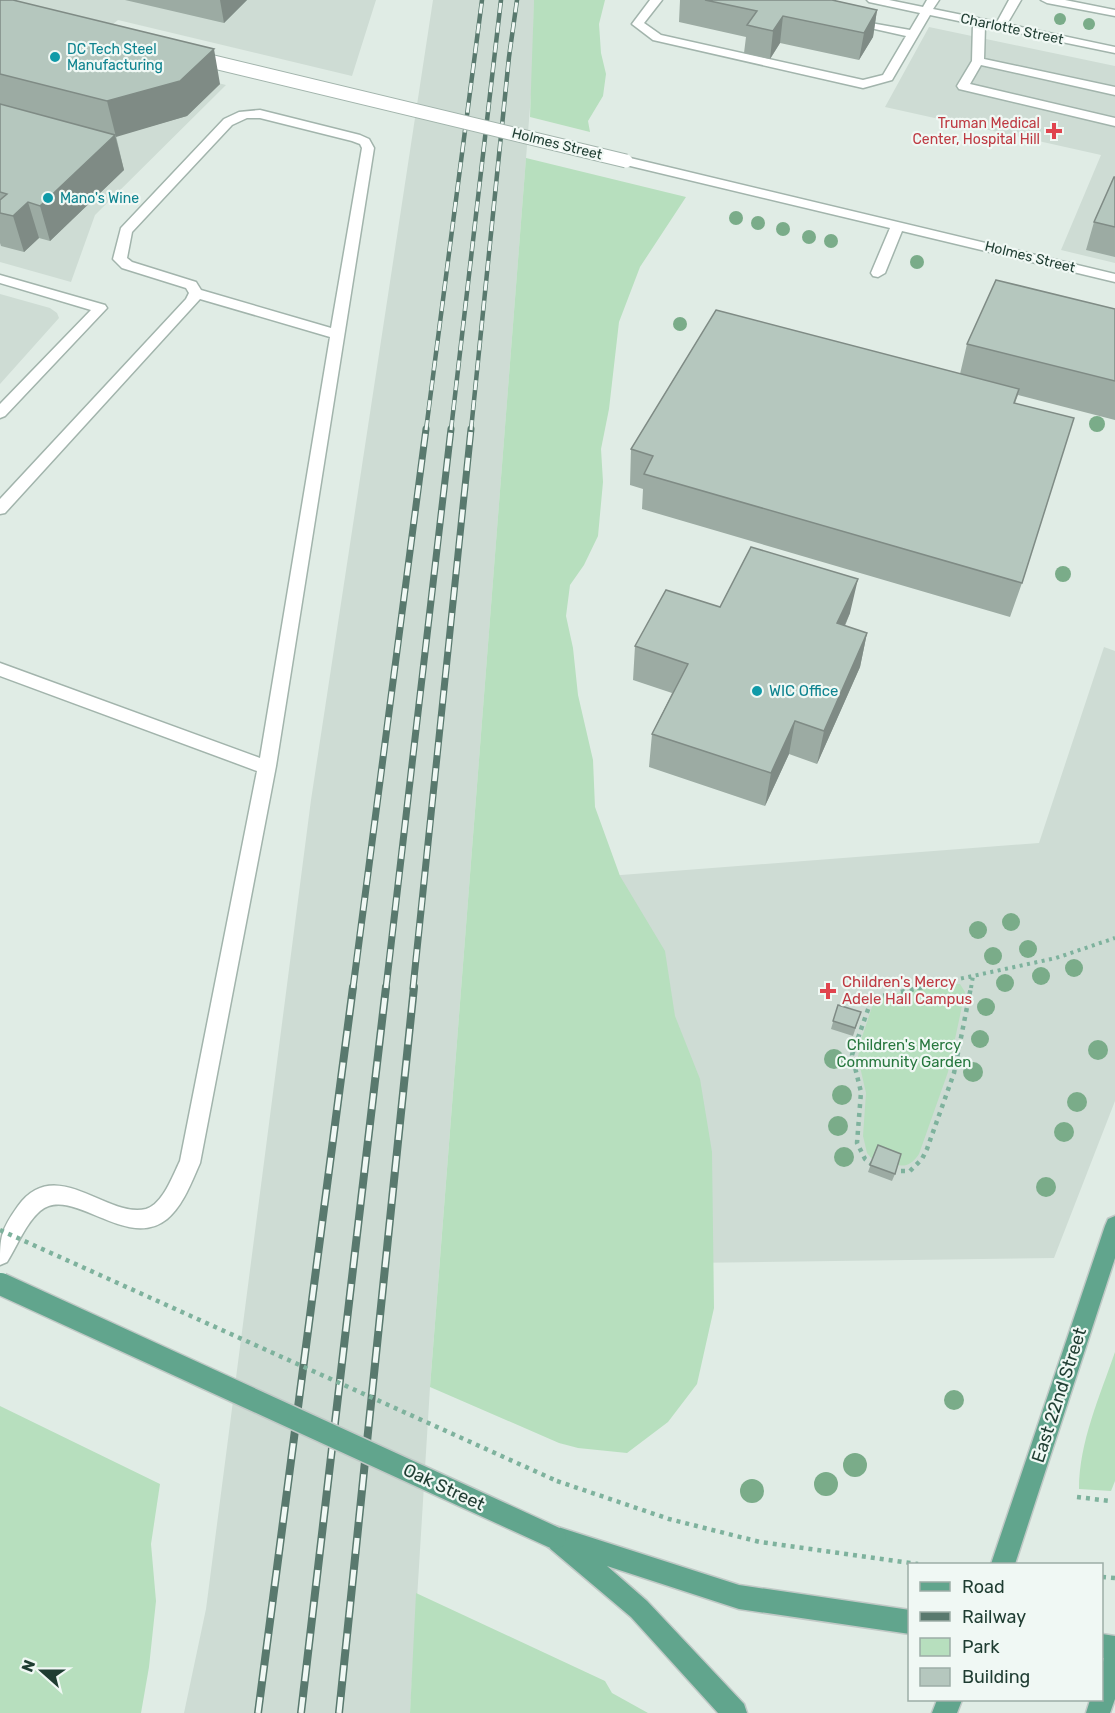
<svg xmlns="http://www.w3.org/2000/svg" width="1115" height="1713" viewBox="0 0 1115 1713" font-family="Rubik,sans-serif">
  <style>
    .built { fill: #cedcd4 }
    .green { fill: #b7dfbe }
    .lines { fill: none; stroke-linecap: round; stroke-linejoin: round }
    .minor-casing { stroke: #a2b4ac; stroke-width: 3 }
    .major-casing { stroke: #c0c9c6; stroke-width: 3 }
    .path-far1 { stroke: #7eb29d; stroke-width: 4; stroke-dasharray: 3 4.5; stroke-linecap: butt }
    .path { stroke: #7eb29d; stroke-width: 4.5; stroke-dasharray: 4 5; stroke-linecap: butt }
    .minor { fill: #fff; fill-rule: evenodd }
    .major { fill: #61a58d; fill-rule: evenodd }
    .rail-far2-casing { stroke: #59796e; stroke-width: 4.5 }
    .rail-far1-casing { stroke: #59796e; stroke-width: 7 }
    .rail-casing { stroke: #59796e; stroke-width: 8 }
    .rail-far2 { stroke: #f0f8f4; stroke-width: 3; stroke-dasharray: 10; stroke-linecap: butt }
    .rail-far1 { stroke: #f0f8f4; stroke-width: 4.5; stroke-dasharray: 13; stroke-linecap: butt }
    .rail { stroke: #f0f8f4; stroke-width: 5; stroke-dasharray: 16; stroke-linecap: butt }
    .minor-bridge-casing { stroke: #a2b4ac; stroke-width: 15; stroke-linecap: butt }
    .major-bridge-casing { stroke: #c0c9c6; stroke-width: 25; stroke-linecap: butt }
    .path-bridge { stroke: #7eb29d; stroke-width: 4.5; stroke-dasharray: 4 5; stroke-linecap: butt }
    .minor-bridge { stroke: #fff; stroke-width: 13 }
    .major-bridge { stroke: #61a58d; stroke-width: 22 }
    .tree { fill: #7aac89 }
    .wall { fill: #9caba3 }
    .shaded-wall { fill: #7f8b85 }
    .building { fill: #b5c7be; stroke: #7f8b85; stroke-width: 1.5 }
    .culture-dot { fill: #0f9aa8; stroke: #f0f8f4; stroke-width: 2 }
    .health-dot { fill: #e0444e; stroke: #f0f8f4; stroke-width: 2 }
    .labels { text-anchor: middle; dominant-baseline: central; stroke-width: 4.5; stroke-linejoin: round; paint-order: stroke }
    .far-street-label { font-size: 14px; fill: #1f3d32; stroke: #f0f8f4 }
    .far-culture-label { font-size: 14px; fill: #0d838f; stroke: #f0f8f4; text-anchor: start }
    .far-health-label { font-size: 14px; fill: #be3a42; stroke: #f0f8f4; text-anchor: end }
    .culture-label { font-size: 15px; fill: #0d838f; stroke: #f0f8f4; text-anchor: start }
    .health-label { font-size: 15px; fill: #be3a42; stroke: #f0f8f4; text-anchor: start }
    .park-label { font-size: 15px; fill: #27773e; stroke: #f0f8f4 }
    .near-street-label { font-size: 18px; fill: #1f3d32; stroke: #f0f8f4 }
  </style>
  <rect width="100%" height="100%" fill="#e0ece5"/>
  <!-- built -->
  <path class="built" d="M13,0H376L352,76L118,20L113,24Z
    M433,0H534L533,69L430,1387L410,1713H184L206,1609L311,800Z
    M0,24L85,50L226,85L95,215L71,282L0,262Z
    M929,27L1115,66V263L1061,250L1101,155L885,107Z
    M0,294L50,308L57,313L59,318L0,384Z
    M1104,647L1115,651V1101L1054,1258L535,1265L543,881L1039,843Z"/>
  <!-- green -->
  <path class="green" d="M534,0H605L599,24L601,53L606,74L603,96L588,121L590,132L530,117Z
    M526,158L686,197L640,267L619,322L609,409L601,449L603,482L598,536L584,565L570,585L566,616L573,648L578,695L593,760L595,807L620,876L665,951L675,1016L700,1079L712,1152L714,1308L697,1384L668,1422L627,1453L578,1448L559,1443L430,1387Z
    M953,984H960L965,992L948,1072L919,1154C905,1175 892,1163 875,1153L872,1159L867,1153L863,1136L866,1093L858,1058L860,1043L873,1004C884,991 935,987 953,984Z
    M1115,1352V1481L1111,1491L1079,1489C1079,1442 1100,1396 1115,1352Z
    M0,1406L160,1484L151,1544L156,1601L149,1667L141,1713H0Z
    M416,1593L605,1681L612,1693L648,1713H410Z"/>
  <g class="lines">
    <!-- minor casing -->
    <g class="minor-casing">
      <path id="minor" d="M650,0H662L644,23L661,35L863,80L883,75L906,36L848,23V19L910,30L920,13L869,2L867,0H889L923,7L927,0H939L933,9L997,22L1009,0H1021L1007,24L1115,47V53L985,26L984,59L1115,87V95L981,65L970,84L1115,118V126L959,89L957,86L972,61L973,24L930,15L892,80L863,88L653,40L632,24Z
        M1041,0H1065L1115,10V16L1047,3Z
        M260,110L360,135L369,139L374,148L276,766L200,1163C192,1181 183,1206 167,1219C126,1252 72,1184 40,1211C26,1223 17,1246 7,1262L0,1265C0,1236 1,1230 18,1206C56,1154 107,1219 146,1209C163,1204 173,1175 180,1161L257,771L0,676V663L260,758L330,337L200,299L5,513L0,514V499L186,299L189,293L186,288L122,268L113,259L121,228L224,119L239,112ZM247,118H260L352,141L360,144L362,148L331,328L201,290L196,282L132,262L127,258L132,232L232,125Z
        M626,157L1115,274V282L902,231L885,273L878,277L873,276L871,273L890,228L622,164L620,161L622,158Z
        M0,275L105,305L107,308L5,416L0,418V404L91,310L0,283Z"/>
    </g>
    <!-- major casing -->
    <g class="major-casing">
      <path id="major" d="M1115,1216V1258L1015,1564H991L1105,1226L1108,1219Z
        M555,1526L739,1585L910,1610V1634L739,1609L607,1566L647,1601L744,1704L747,1713H718L631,1617L547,1546L543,1538L547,1530Z
        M1102,1634L1115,1636V1699L1110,1713H1086L1090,1700H1102V1666L1104,1658H1102Z
        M937,1700H962L957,1713H932Z"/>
    </g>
    <!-- path-far1 -->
    <path class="path-far1" d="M917,988L1056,958L1115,938
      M971,988L973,976"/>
    <!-- path -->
    <path class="path" d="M873,1165L865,1159L857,1143L861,1092L852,1055L872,998L924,987
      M892,1171H910L922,1159L927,1149L954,1073L971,987
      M557,1481L669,1519L760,1542L918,1564
      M1077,1497L1110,1501
      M1102,1577L1115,1578"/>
    <!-- minor -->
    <use href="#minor" class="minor"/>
    <!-- major -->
    <use href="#major" class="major"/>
    <!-- rail-far2 casing -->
    <g class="rail-far2-casing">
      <path id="rail-far2" d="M426,430L482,0
        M451,430L501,0
        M471,430L509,57L517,0"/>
    </g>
    <!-- rail-far1 casing -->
    <g class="rail-far1-casing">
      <path id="rail-far1" d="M353,988L426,429
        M386,988L451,429
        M413,988L471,429"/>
    </g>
    <!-- rail casing -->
    <g class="rail-casing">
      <path id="rail" d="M258,1713L353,987
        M301,1713L386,987
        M339,1713L414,987"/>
    </g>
    <!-- rail-far2 -->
    <use href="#rail-far2" class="rail-far2"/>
    <!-- rail-far1 -->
    <use href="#rail-far1" class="rail-far1"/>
    <!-- rail -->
    <use href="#rail" class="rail"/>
    <!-- minor-bridge casing -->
    <g class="minor-bridge-casing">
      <path id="minor-bridge" d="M193,57L626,161"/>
    </g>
    <!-- major-bridge casing -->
    <g class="major-bridge-casing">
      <path id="major-bridge" d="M1,1284L555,1538"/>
    </g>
    <!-- path-bridge -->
    <path class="path-bridge" d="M0,1230L557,1481"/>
    <!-- minor-bridge -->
    <use href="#minor-bridge" class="minor-bridge"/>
    <!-- major-bridge -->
    <use href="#major-bridge" class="major-bridge"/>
  </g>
  <!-- trees -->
  <g class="tree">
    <circle cx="1060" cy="19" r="6"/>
    <circle cx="1089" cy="24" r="6"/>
    <circle cx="736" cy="218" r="7"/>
    <circle cx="758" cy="223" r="7"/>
    <circle cx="783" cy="229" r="7"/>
    <circle cx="809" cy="237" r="7"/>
    <circle cx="831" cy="241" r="7"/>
    <circle cx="917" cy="262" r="7"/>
    <circle cx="680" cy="324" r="7"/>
    <circle cx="1097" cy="424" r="8"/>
    <circle cx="1063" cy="574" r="8"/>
    <circle cx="1011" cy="922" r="9"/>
    <circle cx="978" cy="930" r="9"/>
    <circle cx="1028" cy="949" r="9"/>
    <circle cx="993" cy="956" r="9"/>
    <circle cx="1074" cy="968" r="9"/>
    <circle cx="1041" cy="976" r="9"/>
    <circle cx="1005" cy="983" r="9"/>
    <circle cx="986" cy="1007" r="9"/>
    <circle cx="980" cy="1039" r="9"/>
    <circle cx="1098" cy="1050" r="10"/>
    <circle cx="834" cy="1059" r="10"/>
    <circle cx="973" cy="1072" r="10"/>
    <circle cx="842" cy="1095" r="10"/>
    <circle cx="1077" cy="1102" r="10"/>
    <circle cx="838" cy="1126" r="10"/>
    <circle cx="1064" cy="1132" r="10"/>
    <circle cx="844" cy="1157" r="10"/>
    <circle cx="1046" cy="1187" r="10"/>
    <circle cx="954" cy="1400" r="10"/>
    <circle cx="855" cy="1465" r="12"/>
    <circle cx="826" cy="1484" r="12"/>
    <circle cx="752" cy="1491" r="12"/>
  </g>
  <!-- wall -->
  <path class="wall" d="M0,0L220,84L187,116L116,136L124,170L50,241L39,238L24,252L1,246L0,243Z
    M125,0H247L224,23Z
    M680,0H832L877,10L873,37L859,60L780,43L770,59L744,53L746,37L679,22Z
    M1115,177V257L1086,250L1094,222Z
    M1115,309V420L1018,395L1015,403L1022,583L1010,617L642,509L643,489L630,485L631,449L960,374L967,344Z
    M720,607L850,613L845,626L867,633L860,667L817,764L789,754L765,806L649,767L652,734L672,693L633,680L635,646Z
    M838,1005L861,1012L853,1036L831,1029Z
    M878,1145L895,1174L892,1181L868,1172Z"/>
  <!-- shaded-wall -->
  <path class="shaded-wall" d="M220,0H247L224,23Z
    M877,10L873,37L859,60L864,33Z
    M783,16L780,43L770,59L773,31Z
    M214,49L220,84L187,116L116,137L107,101Z
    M115,135L124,170L50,241L40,206Z
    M28,202L39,238L24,252L13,216Z
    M858,579L850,613L830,658L837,623Z
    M867,633L860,667L817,764L824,731Z
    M795,721L789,754L765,806L771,773Z"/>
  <!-- building -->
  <path class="building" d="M0,0H13L214,49L180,81L107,101L0,74Z
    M705,0H832L877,10L864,33L783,16L773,31L747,25L757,11Z
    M0,104L115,135L40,206L28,202L13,216L0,213V200L7,194L0,192Z
    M1114,177H1115V227L1094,222Z
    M996,280L1115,309V381L967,344Z
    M716,310L1019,389L1014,403L1074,418L1022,583L644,474L653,456L631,449Z
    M751,547L858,579L837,623L867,633L824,731L795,721L771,773L652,734L688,664L635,646L666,590L720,607Z
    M838,1005L861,1012L855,1028L833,1021Z
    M878,1145L901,1154L895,1174L870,1165Z"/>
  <!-- markers -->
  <g class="culture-dot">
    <circle cx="55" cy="57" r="6"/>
    <circle cx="48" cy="198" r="6"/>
    <circle cx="757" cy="691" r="6"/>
  </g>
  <g class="health-dot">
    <path d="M1051 122h6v6h6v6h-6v6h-6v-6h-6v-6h6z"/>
    <path d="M825 982h6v6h6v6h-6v6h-6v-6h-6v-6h6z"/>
  </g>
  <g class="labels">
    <!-- far-street labels -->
    <g class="far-street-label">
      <text transform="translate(1012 29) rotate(12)">Charlotte Street</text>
      <text transform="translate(557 144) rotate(14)">Holmes Street</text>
      <text transform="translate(1030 257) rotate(14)">Holmes Street</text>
    </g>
    <!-- far-culture labels -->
    <g class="far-culture-label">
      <text x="67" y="49">DC Tech Steel<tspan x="67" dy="16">Manufacturing</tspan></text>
      <text x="60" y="198">Mano's Wine</text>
    </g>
    <!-- far-health labels -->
    <g class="far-health-label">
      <text x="1040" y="123">Truman Medical<tspan x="1040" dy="16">Center, Hospital Hill</tspan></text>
    </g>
    <!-- culture labels -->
    <g class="culture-label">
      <text x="769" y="691">WIC Office</text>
    </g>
    <!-- health labels -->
    <g class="health-label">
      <text x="842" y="982">Children's Mercy<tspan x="842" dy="17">Adele Hall Campus</tspan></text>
    </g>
    <!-- park labels -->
    <g class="park-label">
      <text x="904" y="1045">Children's Mercy<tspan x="904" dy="17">Community Garden</tspan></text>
    </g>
    <!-- near-street labels -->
    <g class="near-street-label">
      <text transform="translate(1059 1395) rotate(-72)">East 22nd Street</text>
      <text transform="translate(444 1487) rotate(25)">Oak Street</text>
    </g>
  </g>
  <!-- legend -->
  <rect x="908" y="1563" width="195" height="138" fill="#f0f8f4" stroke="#9cada6" stroke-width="1.5"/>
  <rect x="920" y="1582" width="30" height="9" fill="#61a58d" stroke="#9cada6" stroke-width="1.5"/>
  <text x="962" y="1593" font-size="18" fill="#1f3d32">Road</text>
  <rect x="920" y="1612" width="30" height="9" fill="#59796e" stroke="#9cada6" stroke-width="1.5"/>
  <text x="962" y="1623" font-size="18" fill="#1f3d32">Railway</text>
  <rect x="920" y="1638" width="30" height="18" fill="#b7dfbe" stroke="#9cada6" stroke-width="1.5"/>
  <text x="962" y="1653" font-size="18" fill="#1f3d32">Park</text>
  <rect x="920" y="1668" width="30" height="18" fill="#b5c7be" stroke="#9cada6" stroke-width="1.5"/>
  <text x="962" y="1683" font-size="18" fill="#1f3d32">Building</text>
  <!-- north arrow -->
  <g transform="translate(42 1671) rotate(291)" stroke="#f0f8f4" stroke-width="4.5" paint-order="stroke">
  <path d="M0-4.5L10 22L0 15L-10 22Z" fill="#1f3d32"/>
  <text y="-9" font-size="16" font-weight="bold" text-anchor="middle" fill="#1f3d32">N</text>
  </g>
</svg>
